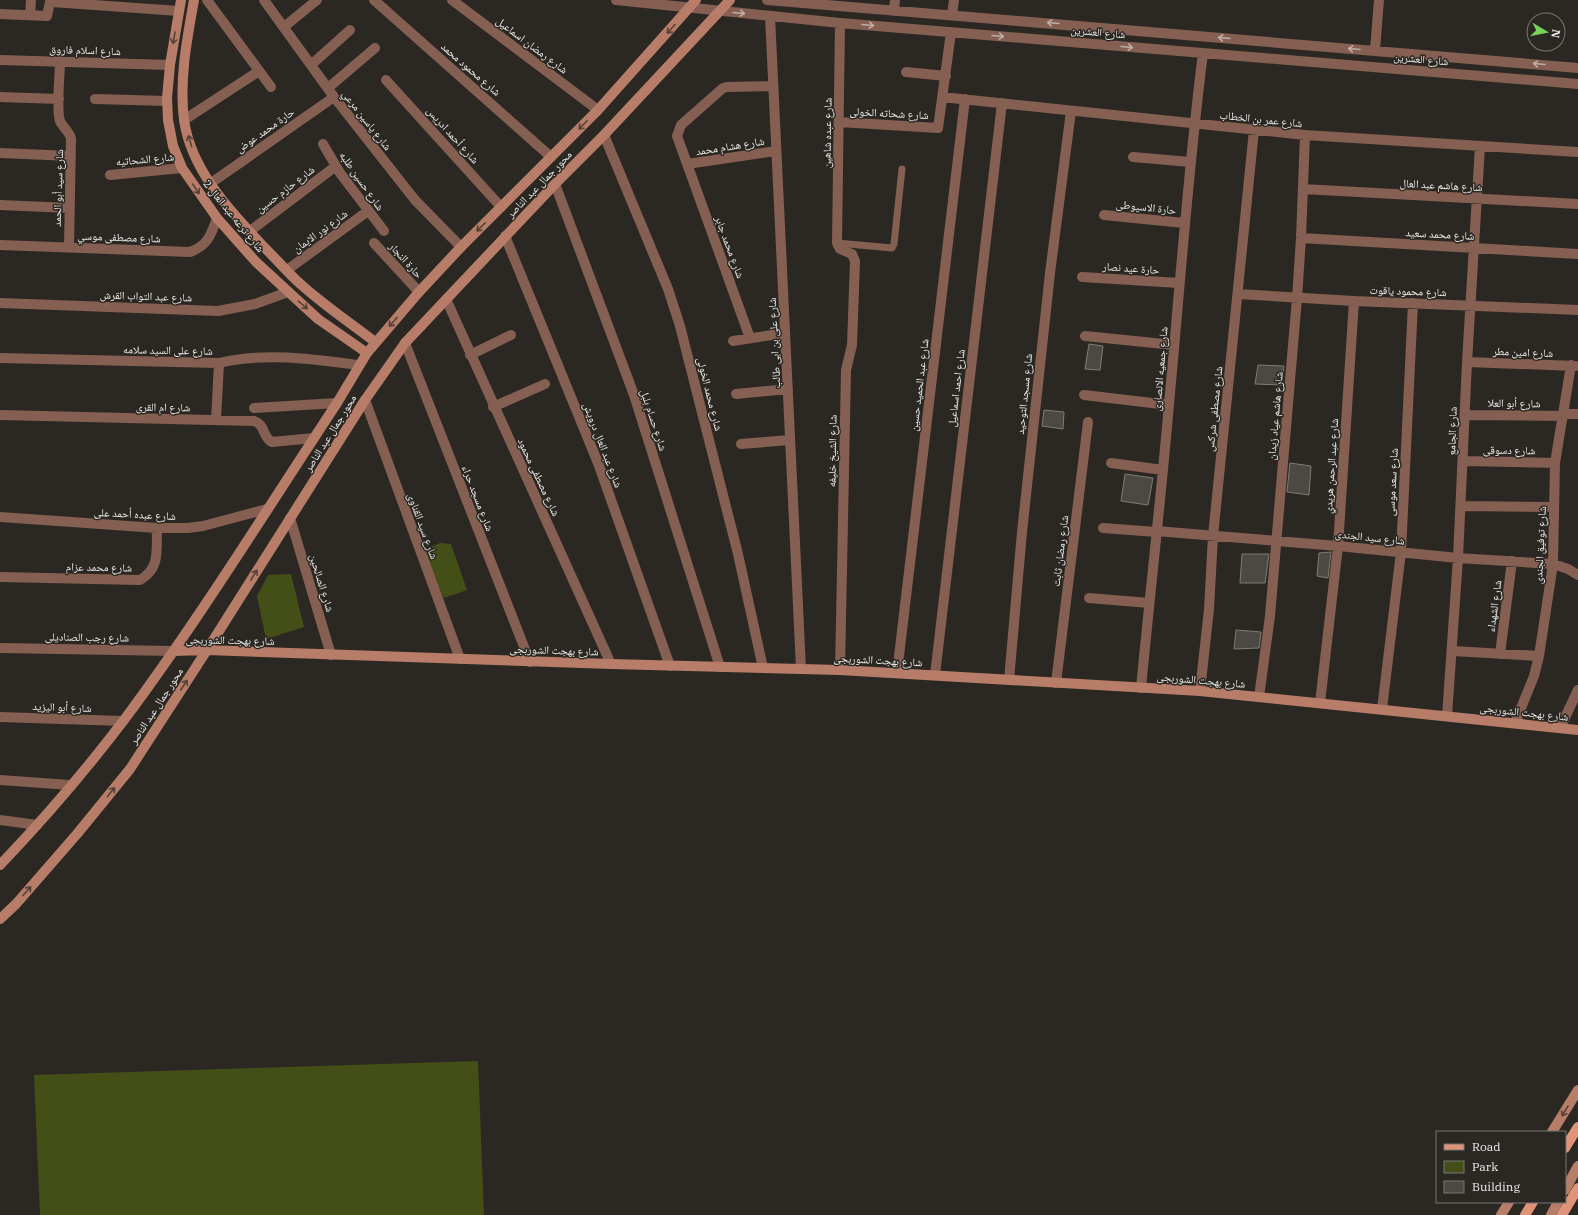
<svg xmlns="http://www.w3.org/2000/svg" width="1578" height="1215" viewBox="0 0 1578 1215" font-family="'IBM Plex Serif','Noto Naskh Arabic',serif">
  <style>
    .green { fill: #444f17 }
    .building { fill: #4c4843; stroke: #7f7b75 }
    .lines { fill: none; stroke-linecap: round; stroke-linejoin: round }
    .lane { stroke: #845f52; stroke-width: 7 }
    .street { stroke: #845f52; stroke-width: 10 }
    .secondary { stroke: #b77d68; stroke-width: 10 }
    .primary { stroke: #df9379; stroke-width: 10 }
    .oneway { stroke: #bfada6 }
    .oneway2 { stroke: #554238 }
    .labels { text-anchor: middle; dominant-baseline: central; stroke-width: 3; stroke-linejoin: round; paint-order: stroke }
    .street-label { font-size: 11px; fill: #efedea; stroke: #2b2823 }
  </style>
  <rect width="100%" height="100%" fill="#2b2823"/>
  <!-- green -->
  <path class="green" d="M440,543L451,544L467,590L444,598L420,552Z
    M291,574L304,627L266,639L257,596L268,575Z
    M478,1061L484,1215H40L34,1075Z"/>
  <!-- building -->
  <path class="building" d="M1089,344L1103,346L1100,370L1085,369Z
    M1258,365L1284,366L1282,385L1255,384Z
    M1044,410L1064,412L1063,429L1042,426Z
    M1290,463L1311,466L1309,495L1287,492Z
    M1125,474L1153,478L1148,505L1121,501Z
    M1331,552L1328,578L1317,576L1319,553Z
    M1242,554H1269L1265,583H1240Z
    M1236,630L1261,632L1259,648L1234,649Z"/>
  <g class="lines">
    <!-- lane -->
    <path class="lane" d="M837,243L892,248L894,244L902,169"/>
    <!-- street -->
    <path class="street" d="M207,0L271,87
      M264,0L334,97L415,200L461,247
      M374,0L551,157
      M452,0L598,110
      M616,0L840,23L1578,84
      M767,0L1578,68
      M894,11L895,0
      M0,14L47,16L50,2H52L179,11
      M30,15L31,0
      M952,15L954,0
      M770,16L801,669
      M284,27L317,0
      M1375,50L1379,0
      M0,60L170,65
      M60,61C60,75 56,109 60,121C63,128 70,132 71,139L69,247
      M311,65L350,30
      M906,72L946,76
      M386,80L501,207
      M328,88L375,48
      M0,97L59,99
      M942,97L1305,135L1578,152
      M95,99L167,101
      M184,120L259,71
      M839,122L938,128L951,32
      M604,135L668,289L680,326L738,554L763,668
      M323,144L340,173L384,231
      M0,153L71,156
      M1133,157L1190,162
      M687,164L776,151
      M110,175L182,168
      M211,183L334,97
      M555,184L634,395L720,667
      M1303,189L1578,204
      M0,205L70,208
      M1104,215L1184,223
      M250,231L336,166
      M505,236L598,463L670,666
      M1301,238L1578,254
      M374,243L419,292
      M0,245L190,252C208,245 211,235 217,218
      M287,270L368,211
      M1082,277L1179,283
      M1238,294L1354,301L1578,310
      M446,299L611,664
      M0,303L218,311L255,304L288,292
      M1085,336L1174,345
      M750,338L677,136L681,125L723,88L727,87L773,86
      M733,341L785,333
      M405,343L530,662
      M470,355L511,335
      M0,358L219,363C265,352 312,359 358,365
      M1467,362L1576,366
      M736,394L788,389
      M1084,395L1169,405
      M365,400L460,659
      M493,407L545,384
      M254,408L337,403
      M1563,414H1578
      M0,415L254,421C266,425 262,437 272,442L314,438
      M1465,415L1563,416
      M216,420L219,363
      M741,444L790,440
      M1463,461L1555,463
      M1111,463L1163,470
      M1461,506L1554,507
      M0,517L157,528H188L203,526L267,509
      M290,518L331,655
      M1103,528L1156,532
      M1156,531L1338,546L1458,558L1553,564L1568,569L1578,575
      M0,577L140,580C161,568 156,549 157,528
      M1089,598L1149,603
      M0,648L174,651
      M1453,651L1539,656
      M1500,654L1512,561
      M840,670L846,370L852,345L855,261L852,254L840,249L837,243L840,23
      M897,673L965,99
      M935,675L1002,103
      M1009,680L1022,532L1050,273L1071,111
      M1056,683L1088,422
      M1141,688C1150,593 1161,498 1169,404C1180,287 1188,170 1203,53
      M1200,691L1209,609L1213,536L1254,130
      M1259,697L1270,616L1297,298L1301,238L1305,135
      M1320,703L1338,546L1354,301
      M1382,709L1401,552L1413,303
      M1447,716L1458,558L1467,362L1480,146
      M0,717L123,721
      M1515,723L1534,676L1539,656L1553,564L1555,463L1571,365
      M1560,728L1578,690
      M0,780L70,785
      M0,820L37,825"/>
    <!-- secondary -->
    <path class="secondary" d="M181,0L170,65L167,98L168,120L173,146L182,168L217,218L256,262L318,319L367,353
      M194,0C187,39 179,80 184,120C191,170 230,211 263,246C274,257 284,268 295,279C319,302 348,321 375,342
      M174,651L207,650L611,664L840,670L1200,691L1578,730
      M0,865C44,819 86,770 124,720C200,618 267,509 337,403L367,353L419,292L461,247L598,110L696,0
      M0,919L16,904L77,834L130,769L207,650L365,400L405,343L555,184L604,135L730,0
      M1552,1132L1578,1090
      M1565,1190L1578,1166
      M1501,1215L1509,1202
      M1551,1215L1558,1202"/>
    <!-- primary -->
    <path class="primary" d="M1565,1148L1578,1127
      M1525,1215L1533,1202
      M1562,1215L1578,1188"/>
  </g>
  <!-- one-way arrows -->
  <defs><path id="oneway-shaft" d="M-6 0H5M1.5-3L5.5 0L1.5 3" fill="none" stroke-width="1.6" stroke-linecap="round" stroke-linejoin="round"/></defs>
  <g class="oneway">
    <use href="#oneway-shaft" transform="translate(739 13) rotate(5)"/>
    <use href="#oneway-shaft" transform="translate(1053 23) rotate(-175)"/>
    <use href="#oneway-shaft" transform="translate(868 25) rotate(5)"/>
    <use href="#oneway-shaft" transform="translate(998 36) rotate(5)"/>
    <use href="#oneway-shaft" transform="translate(1224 38) rotate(-175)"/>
    <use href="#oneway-shaft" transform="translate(1127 47) rotate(5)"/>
    <use href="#oneway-shaft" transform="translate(1354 49) rotate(-175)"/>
    <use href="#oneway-shaft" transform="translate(1539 64) rotate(-175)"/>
  </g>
  <g class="oneway2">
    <use href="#oneway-shaft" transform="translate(671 29) rotate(132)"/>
    <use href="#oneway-shaft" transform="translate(174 38) rotate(100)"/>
    <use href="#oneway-shaft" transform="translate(583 125) rotate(135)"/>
    <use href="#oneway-shaft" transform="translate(190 141) rotate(-106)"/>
    <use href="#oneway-shaft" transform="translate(196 189) rotate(56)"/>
    <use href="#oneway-shaft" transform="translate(481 227) rotate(135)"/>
    <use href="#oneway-shaft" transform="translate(303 305) rotate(41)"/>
    <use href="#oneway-shaft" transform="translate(393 322) rotate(131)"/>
    <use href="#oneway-shaft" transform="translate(254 575) rotate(-58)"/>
    <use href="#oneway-shaft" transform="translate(184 685) rotate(-57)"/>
    <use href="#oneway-shaft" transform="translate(111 792) rotate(-51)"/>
    <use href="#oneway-shaft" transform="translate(27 891) rotate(-49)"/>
    <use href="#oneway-shaft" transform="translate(1565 1111) rotate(121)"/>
  </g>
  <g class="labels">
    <!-- street labels -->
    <g class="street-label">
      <text transform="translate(1098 32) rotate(5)">شارع العشرين</text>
      <text transform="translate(532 45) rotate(37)">شارع رمضان اسماعيل</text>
      <text transform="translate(85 50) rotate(2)">شارع اسلام فاروق</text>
      <text transform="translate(1421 59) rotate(5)">شارع العشرين</text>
      <text transform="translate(471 69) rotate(41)">شارع محمود محمد</text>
      <text transform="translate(889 113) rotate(3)">شارع شحاته الخولى</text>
      <text transform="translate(1261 119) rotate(6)">شارع عمر بن الخطاب</text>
      <text transform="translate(367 120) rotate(52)">شارع ياسين مرعي</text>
      <text transform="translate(265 130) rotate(-35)">حارة محمد عوض</text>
      <text transform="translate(827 133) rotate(-89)">شارع عبده شاهين</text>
      <text transform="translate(453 135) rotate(48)">شارع أحمد ادريس</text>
      <text transform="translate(730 146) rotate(-9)">شارع هشام محمد</text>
      <text transform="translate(145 159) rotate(-5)">شارع الشحاتيه</text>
      <text transform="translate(362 181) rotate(55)">شارع حسين طلبه</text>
      <text transform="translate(539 184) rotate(-46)">محور جمال عبد الناصر</text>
      <text transform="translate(1441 185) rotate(3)">شارع هاشم عبد العال</text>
      <text transform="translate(58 188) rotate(-88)">شارع سيد أبو الحمد</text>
      <text transform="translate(285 189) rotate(-37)">شارع حازم حسين</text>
      <text transform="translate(1146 207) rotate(6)">حارة الاسيوطى</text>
      <text transform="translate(234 216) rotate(51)">شارع ترعه عبد العال 2</text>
      <text transform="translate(320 231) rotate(-36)">شارع نور الايمان</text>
      <text transform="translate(1440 234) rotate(3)">شارع محمد سعيد</text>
      <text transform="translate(119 237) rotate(2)">شارع مصطفى موسي</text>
      <text transform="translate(730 247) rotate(70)">شارع محمد جابر</text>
      <text transform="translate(406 260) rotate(48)">حارة النجار</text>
      <text transform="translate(1131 268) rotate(4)">حارة عيد نصار</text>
      <text transform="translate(1408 291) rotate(2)">شارع محمود ياقوت</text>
      <text transform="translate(146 296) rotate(2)">شارع عبد التواب القرش</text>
      <text transform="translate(774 343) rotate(-93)">شارع على بن ابى طالب</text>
      <text transform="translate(168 350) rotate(1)">شارع على السيد سلامه</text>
      <text transform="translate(1523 352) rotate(2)">شارع امين مطر</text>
      <text transform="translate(1160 369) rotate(-85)">شارع جمعيه الانصارى</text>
      <text transform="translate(919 385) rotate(-83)">شارع عبد الحميد حسين</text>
      <text transform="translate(956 388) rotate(-83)">شارع احمد اسماعيل</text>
      <text transform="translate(710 394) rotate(76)">شارع محمد الخولى</text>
      <text transform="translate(1024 394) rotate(-84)">شارع مسجد التوحيد</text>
      <text transform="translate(1514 403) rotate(1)">شارع أبو العلا</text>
      <text transform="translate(163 407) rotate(1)">شارع ام القرى</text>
      <text transform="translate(1214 409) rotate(-84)">شارع مصطفى شركس</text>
      <text transform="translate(1275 416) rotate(-85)">شارع هاشم عياد زيدان</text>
      <text transform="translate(654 420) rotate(72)">شارع حسام بلبل</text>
      <text transform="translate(1452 431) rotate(-88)">شارع الجامع</text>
      <text transform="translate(330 433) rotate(-58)">محور جمال عبد الناصر</text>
      <text transform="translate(603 445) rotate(69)">شارع عبد العال درويش</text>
      <text transform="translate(1509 450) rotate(1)">شارع دسوقى</text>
      <text transform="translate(832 451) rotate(-89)">شارع الشيخ خليفه</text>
      <text transform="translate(1331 466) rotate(-86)">شارع عبد الرحمن هريدي</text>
      <text transform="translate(539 477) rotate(65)">شارع مصطفى محمود</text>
      <text transform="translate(1392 482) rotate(-87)">شارع سعد موسى</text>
      <text transform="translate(478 498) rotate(69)">شارع مسجد حراء</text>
      <text transform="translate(135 514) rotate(3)">شارع عبده أحمد على</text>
      <text transform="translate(423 526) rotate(70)">شارع سيد القناوى</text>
      <text transform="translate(1370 537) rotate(6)">شارع سيد الجندى</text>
      <text transform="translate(1540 545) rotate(-87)">شارع توفيق الجندى</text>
      <text transform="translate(1060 551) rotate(-83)">شارع رمضان ثابت</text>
      <text transform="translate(99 567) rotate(1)">شارع محمد عزام</text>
      <text transform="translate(322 583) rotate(73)">شارع الصالحين</text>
      <text transform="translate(1494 606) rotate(-82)">شارع الشهداء</text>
      <text transform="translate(87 637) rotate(1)">شارع رجب الصناديلى</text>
      <text transform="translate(230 640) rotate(1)">شارع بهجت الشوربجى</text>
      <text transform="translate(554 650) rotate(2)">شارع بهجت الشوربجى</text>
      <text transform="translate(878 660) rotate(3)">شارع بهجت الشوربجى</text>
      <text transform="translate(1201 680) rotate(5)">شارع بهجت الشوربجى</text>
      <text transform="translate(156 706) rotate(-57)">محور جمال عبد الناصر</text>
      <text transform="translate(62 707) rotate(2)">شارع أبو اليزيد</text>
      <text transform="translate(1524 712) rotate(6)">شارع بهجت الشوربجى</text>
    </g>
  </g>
  <!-- legend -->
  <rect x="1436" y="1131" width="130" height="72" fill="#2b2823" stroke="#797773"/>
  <rect x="1444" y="1144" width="20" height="6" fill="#df9379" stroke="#797773"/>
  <text x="1472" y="1151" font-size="12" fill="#efedea">Road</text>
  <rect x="1444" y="1161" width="20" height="12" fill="#444f17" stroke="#797773"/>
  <text x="1472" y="1171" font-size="12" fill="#efedea">Park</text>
  <rect x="1444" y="1181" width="20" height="12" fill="#4c4843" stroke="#797773"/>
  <text x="1472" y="1191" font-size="12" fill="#efedea">Building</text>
  <!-- north arrow -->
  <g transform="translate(1546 32) rotate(100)"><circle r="19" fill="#2b2823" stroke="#797773"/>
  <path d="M0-3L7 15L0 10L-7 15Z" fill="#77d259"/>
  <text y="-6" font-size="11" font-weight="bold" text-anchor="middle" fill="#efedea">N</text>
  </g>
</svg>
